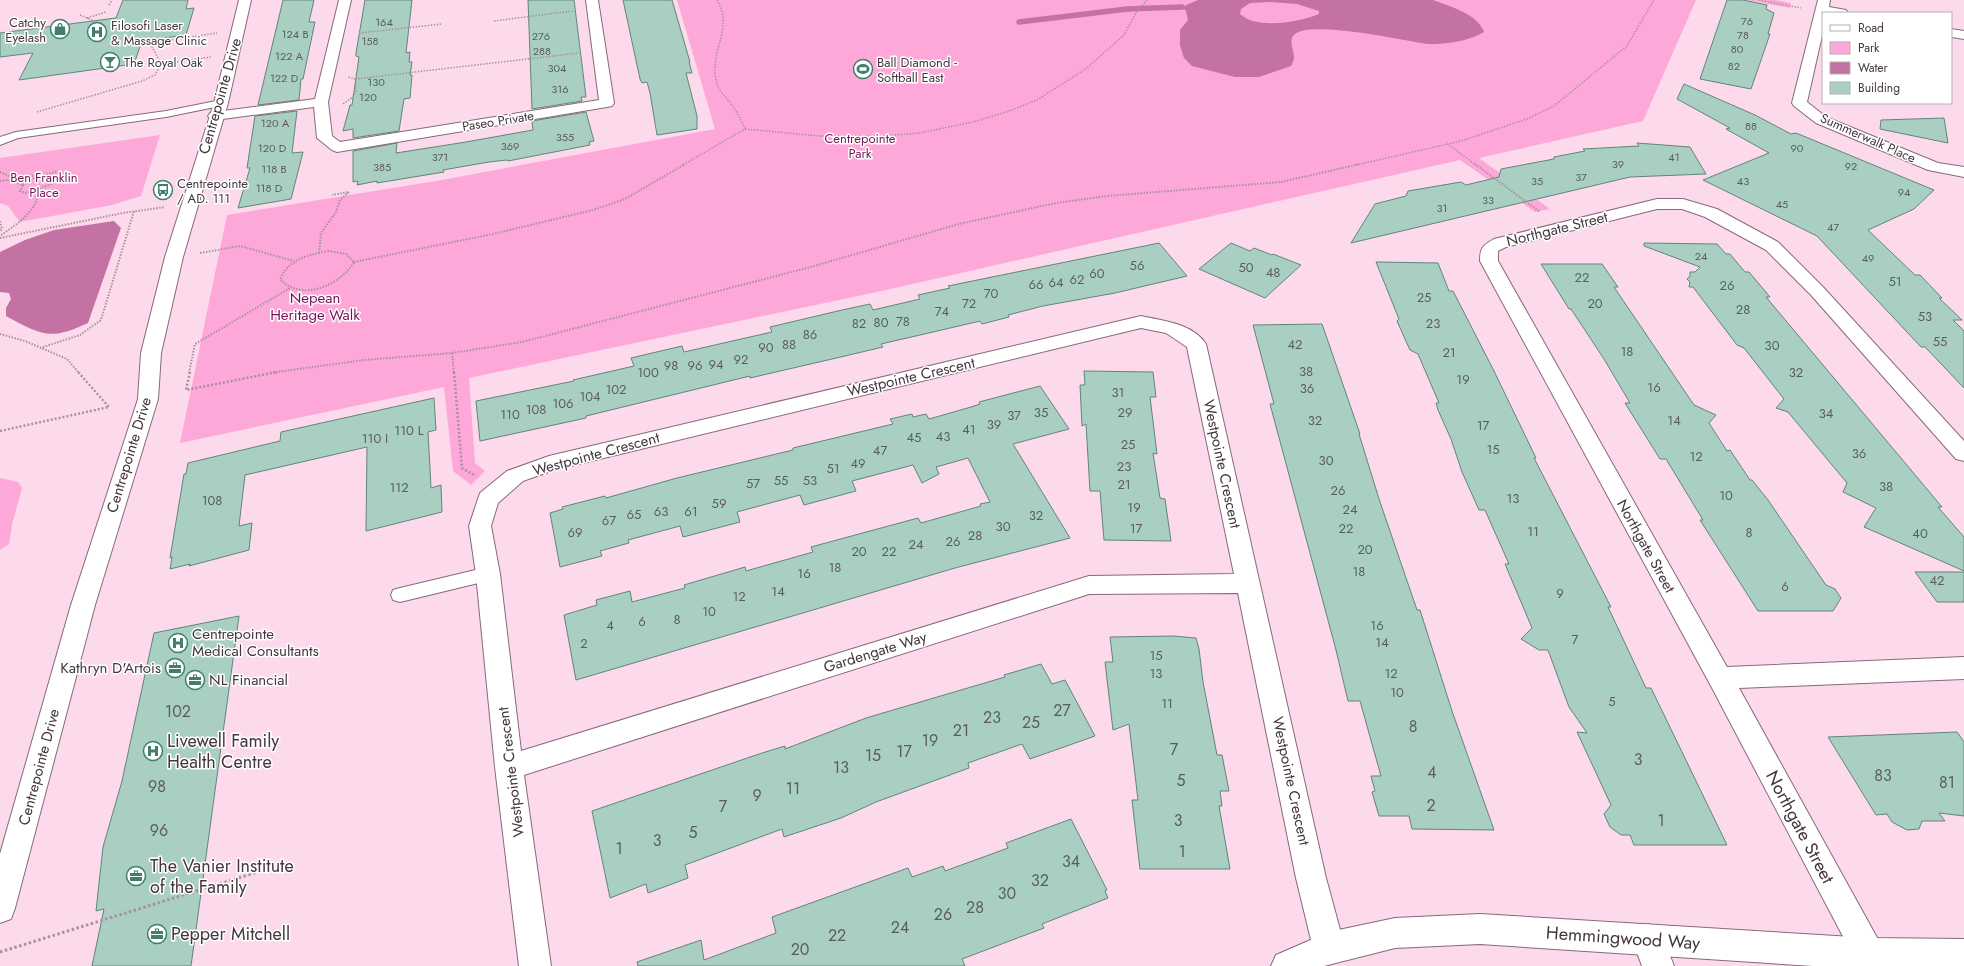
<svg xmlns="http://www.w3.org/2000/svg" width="1964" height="966" viewBox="0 0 1964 966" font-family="Jost,sans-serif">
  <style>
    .green { fill: #fda8d9 }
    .water { fill: #c471a3; fill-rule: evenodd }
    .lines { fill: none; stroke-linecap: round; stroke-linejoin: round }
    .stream { stroke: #c471a3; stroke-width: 5.5 }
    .building { fill: #a9cfc2; stroke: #618579 }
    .service-casing { stroke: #876979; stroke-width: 2 }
    .minor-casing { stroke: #876979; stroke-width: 2 }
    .tertiary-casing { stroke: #876979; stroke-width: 2 }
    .path-far3 { stroke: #a9909d; stroke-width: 1.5; stroke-dasharray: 1.5 1.5; stroke-linecap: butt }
    .path-far2 { stroke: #a9909d; stroke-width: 2; stroke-dasharray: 1.5 1.5; stroke-linecap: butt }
    .path-far1 { stroke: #a9909d; stroke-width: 2.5; stroke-dasharray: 2 2; stroke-linecap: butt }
    .path { stroke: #a9909d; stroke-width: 3; stroke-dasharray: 2.5 2.5; stroke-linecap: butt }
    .service { fill: #fff; fill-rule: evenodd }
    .minor { fill: #fff; fill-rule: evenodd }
    .tertiary { fill: #fff; fill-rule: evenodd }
    .labels { text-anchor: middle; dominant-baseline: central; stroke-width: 3; stroke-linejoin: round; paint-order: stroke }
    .far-number-label { font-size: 11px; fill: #5c5c5e }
    .far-poi-label { font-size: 13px; fill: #43363d; stroke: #fff; text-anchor: start }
    .far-street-label { font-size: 13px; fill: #43363d; stroke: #fff }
    .far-park-label { font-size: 13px; fill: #771257; stroke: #fff }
    .number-label { font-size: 13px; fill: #5c5c5e }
    .street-label { font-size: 15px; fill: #43363d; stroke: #fff }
    .park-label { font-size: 15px; fill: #771257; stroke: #fff }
    .poi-label { font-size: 15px; fill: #43363d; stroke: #fff; text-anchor: start }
    .near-number-label { font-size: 16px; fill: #5c5c5e }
    .near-poi-label { font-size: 18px; fill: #43363d; stroke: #fff; text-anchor: start }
    .near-street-label { font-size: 18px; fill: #43363d; stroke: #fff }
  </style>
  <rect width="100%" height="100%" fill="#fcdaec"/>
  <!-- green -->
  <path class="green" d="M677,0H1696L1643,121L1479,158L1550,209L1535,212L1460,160L877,292L469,378L475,463L485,471L471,485L453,471L444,387L180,443L227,215L436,181L715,129Z
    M1747,0H1775L1791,3L1790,8Z
    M160,135L141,196L112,205L20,222L8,206L0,203V158Z
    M0,478L18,482L22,488L12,525L9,544L0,550Z"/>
  <!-- water -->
  <path class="water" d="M1198,0H1433C1449,6 1478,14 1484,32C1466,42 1448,44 1428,44C1406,41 1304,18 1293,36C1289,42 1294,51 1294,57C1294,60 1292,64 1291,66L1259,77H1235L1192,66L1184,58L1180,45V30L1188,20L1186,11L1182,7ZM1271,2L1297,4L1319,11V14C1300,22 1257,30 1240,14L1241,9L1250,3Z
    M114,221L121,228L88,323C50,341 41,335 6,316V308L11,299L9,293L0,292V252L25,240L54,230Z"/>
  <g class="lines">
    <!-- stream -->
    <path class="stream" d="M1019,22L1127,9L1182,7"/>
  </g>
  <!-- building -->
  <path class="building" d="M123,0H188L186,9L194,8L186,35L142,41L134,64L19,80L33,53L0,57V33L116,18Z
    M283,0H314L309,22H315L303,79H301L299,100L258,105Z
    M365,0H412L406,53L410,52L409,62H412L410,75H412L410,98L404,99L399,131L353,138V129L343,131L350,105H352L359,57L356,56V53Z
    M528,0H574L586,97H581L582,101L532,109Z
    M623,0H672L690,62H689L692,73H686L697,116V129L657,135L650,93L647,82L642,83L640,79Z
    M1727,0H1743L1767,5L1766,9L1774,13L1768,34H1770L1751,89L1700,79Z
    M1684,84L1755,115L1791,134L1796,133L1934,190L1914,209L1868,230L1915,275H1920L1942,298H1939L1962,320H1953L1964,331V388L1925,347H1921L1817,236L1703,180L1769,153L1726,129L1730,128L1677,99Z
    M297,111L292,153L303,152L291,199L238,208L250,168H247L255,116Z
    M586,112L594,141L589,142L590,145L508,161L507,160L489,162L443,170L444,172L377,183V181L357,185L358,181L353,182V151L397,143L396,153L466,142L533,130L532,121Z
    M1944,118L1948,143L1880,129L1881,120Z
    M1637,143L1690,147L1706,174L1630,177L1351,243L1375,204L1406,196L1408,191L1461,182L1466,185L1499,177L1501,169L1554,159V157L1585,151L1583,149L1639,146Z
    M1159,243L1187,276L1115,293L1043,306L1008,315L1009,317L982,324L980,321L933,332L881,344L883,347L845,356L750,378V376L586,416V418L480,441L476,401L574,381L573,380L634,366L631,358L682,346L684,352L772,332L770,327L842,310L870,304L873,310L920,299L918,295L950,288L948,286Z
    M1231,243L1250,251L1254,248L1272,255L1273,254L1301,265L1265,298L1199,269Z
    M1644,243L1717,244L1726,254H1730L1745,272H1749L1770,297H1766L1942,507H1938L1964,537V571L1864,527L1876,508L1843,492L1847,483L1788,412L1776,408L1784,399L1744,348L1737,345L1693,287H1689L1690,282L1687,279L1690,276V272H1695L1700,267L1644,246Z
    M1376,262L1438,263L1449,291H1453L1493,369L1536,458H1534L1611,607H1608L1646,688H1651L1727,845H1634L1630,835H1621L1610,827L1604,814L1611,805L1577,732L1587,733L1569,707L1548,650H1539L1521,639L1532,628L1505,564H1509L1485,510H1479L1462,472L1451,439L1438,410L1436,403H1439L1418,354L1410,350L1401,330L1397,321L1399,319Z
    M1541,264H1602L1618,287H1614L1694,405L1716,415L1709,423L1727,451L1730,450L1750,480H1752L1768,500L1826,585L1835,589L1841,598L1833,611H1758L1700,520H1703L1666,459H1660L1625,403H1630L1604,359L1571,309H1569Z
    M1322,324L1360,434H1359L1379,499L1417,610H1420L1452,711L1494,830L1412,829L1409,816H1379L1372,792L1375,791L1371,776H1381L1360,701H1348L1336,650L1270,404H1274L1253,325Z
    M1084,371L1153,372L1156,397H1150L1157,454L1153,453L1160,498L1165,499L1171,541L1104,540L1100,491H1090L1086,424L1082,426L1080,385H1085Z
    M1040,386L1069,429L1013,444L1070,538L955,568L576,680L564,615L597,605L596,600L630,591L632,602L685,588L684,585L745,567L746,571L813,552L811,547L918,518L921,523L981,506L980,504L990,502L968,458L936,467L939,474L922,483L913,465L852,481L856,491L804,505L800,495L774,502L737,512L740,522L683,537L680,526L628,540L629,543L600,551L602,556L560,567L550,513L563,509L562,507L605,496L606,498L677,478L793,450V448L893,424L890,419L912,414L913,417L926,414L929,419L971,407L980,404L979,402Z
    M434,398L436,430L428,432L431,488L441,485L442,512L366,531L367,447L245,475L239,526L252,523L249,550L189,566L190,564L170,569L172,557L170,558L184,474H186L188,463L280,441L281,432Z
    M1915,572H1964V602H1937Z
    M239,616L191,966H92L104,909L96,911L103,847L122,781L154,633Z
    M1173,636L1196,638L1199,649L1203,682L1217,755H1222L1229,791H1220L1222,806H1219L1230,869H1140L1132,800H1138L1129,724L1113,730L1105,662H1113L1110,637Z
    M1041,664L1052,684L1065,680L1095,736L1030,759L1022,744L968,763L969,768L876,802L841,818L784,837L782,829L685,865L688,878L648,893L646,884L610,898L592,811L762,753L785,746V749L866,718L1005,677L1004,675Z
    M1957,732L1964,742V816L1939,813L1945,821H1922L1919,829L1907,830L1892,822L1887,814L1876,815L1828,737Z
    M1071,819L1107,890L1105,891L1108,898L1042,924L1044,928L962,959L965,966H638L637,962L701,940L704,960L776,933L772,917L908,868L912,877L943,866L945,871L1008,848L1006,843Z"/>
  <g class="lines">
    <!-- service casing -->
    <g class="service-casing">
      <path id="service" d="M221,100L225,101L227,103L225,105L166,117L18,138L0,145V137L16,132L166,111Z
        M488,567L495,569L497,574L495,579L400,602L393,600L391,595L393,590L400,588Z"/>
    </g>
    <!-- minor casing -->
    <g class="minor-casing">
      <path id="minor" d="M339,0H351L328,102L332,136L340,142L599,100L586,0H598L614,103L612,106L607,107L337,152L332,150L317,138L314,107L215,120L210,119L208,116L210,113L215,112L315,99Z
        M1818,0H1830L1829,7L1846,10L1848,13H1823V31L1807,102L1826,117L1938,163L1964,167V177L1928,170L1816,123L1794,106L1792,103Z
        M1951,29L1964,31V39L1951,37Z
        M1657,199H1683L1717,209L1778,242L1823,287L1964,441V461L1956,459L1811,295L1766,250L1705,217L1682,209H1657L1506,247L1498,251V261L1727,667L1964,657V679L1739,688L1880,943L1885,954L1880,965L1878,966L1858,965L1711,686L1480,261C1480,248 1482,246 1494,239Z
        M1141,316C1163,321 1192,323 1206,344L1326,878L1345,948L1340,959L1329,964L1318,959L1313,948L1296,878L1238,593L1089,594L524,775L551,966H519L495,767L476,574L469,526L480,493L507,471L549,456ZM1141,328L1166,333L1187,347L1234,574L1089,576L521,751L500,574L491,526L498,503L523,481L554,470Z
        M1648,924L1659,928L1674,966H1642L1632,939L1637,928Z"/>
    </g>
    <!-- tertiary casing -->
    <g class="tertiary-casing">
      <path id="tertiary" d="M239,0H251L228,103L183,257L161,353L158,399L95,605L15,908L11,919L0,923V854L71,605L138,399L141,353L165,257L214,103Z
        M1480,914L1869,938L1964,939V966H1813L1480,944L1395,948L1324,966H1271L1276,955L1329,932L1395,918Z"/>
    </g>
    <!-- path-far3 -->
    <path class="path-far3" d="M1759,0L1801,8
      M109,5L112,0
      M80,15L94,21
      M87,18L106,12
      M494,21L573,11
      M359,33L442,24
      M144,41L150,43
      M211,57L161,64L150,43L217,33
      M355,79L579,53
      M343,104C355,96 358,94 355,79L348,77
      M37,112L142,81L155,75L161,64
      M745,129L820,136H882L920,133L977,121L1009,111L1037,100L1087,68L1124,35L1136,13L1147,0
      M1449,145L1476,165
      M683,165L745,129C741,120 737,112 732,105C725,95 718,92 716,80C710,49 734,28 717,0
      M1356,165L1461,141L1527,119L1554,106L1627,46L1654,0"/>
    <!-- path-far2 -->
    <path class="path-far2" d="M1475,164L1540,212
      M0,172L12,177L30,175L36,177L56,172L65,174L56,182L34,191
      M0,181L7,180L23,185L20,191L25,193L34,191L38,196C33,215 15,225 0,236
      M23,185L36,177
      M0,221L2,229L0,231
      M0,238L123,213L165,207
      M328,251L346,254L354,262C340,286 301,302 280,279C289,259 308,255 328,251Z
      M200,253L240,246L294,261
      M319,253L321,233L336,212L340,200L349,192L332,195
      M354,262L493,234L593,210L625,199L685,164
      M0,334L25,341L67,359L79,373
      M40,348L80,335L101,320L134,211
      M452,353L454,373
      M189,373L195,344L290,288
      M270,373L364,360L452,353L522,342L807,268L959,224L1056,203L1107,196L1281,182L1360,164"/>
    <!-- path-far1 -->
    <path class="path-far1" d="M190,372L186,390L277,372
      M454,372L462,468L476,476
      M0,431L109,407L78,372"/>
    <!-- path -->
    <path class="path" d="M0,952L277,866"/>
    <!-- service -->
    <use href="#service" class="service"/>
    <!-- minor -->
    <use href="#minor" class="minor"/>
    <!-- tertiary -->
    <use href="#tertiary" class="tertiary"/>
  </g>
  <!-- icons -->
  <defs>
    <g id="shop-ring" transform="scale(1)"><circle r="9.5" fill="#fff" stroke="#407f6c" stroke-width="1.5"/><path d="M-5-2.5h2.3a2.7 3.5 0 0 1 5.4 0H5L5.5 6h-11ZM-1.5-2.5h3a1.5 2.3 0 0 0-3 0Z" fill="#407f6c"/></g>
    <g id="hospital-ring" transform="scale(1)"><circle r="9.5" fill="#fff" stroke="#407f6c" stroke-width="1.5"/><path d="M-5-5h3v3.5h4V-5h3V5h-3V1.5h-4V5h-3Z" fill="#407f6c"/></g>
    <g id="bar-ring" transform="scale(1)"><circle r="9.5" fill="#fff" stroke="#407f6c" stroke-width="1.5"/><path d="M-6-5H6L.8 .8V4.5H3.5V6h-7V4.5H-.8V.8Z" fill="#407f6c"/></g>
    <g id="stadium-ring" transform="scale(1)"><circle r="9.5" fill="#fff" stroke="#407f6c" stroke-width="1.5"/><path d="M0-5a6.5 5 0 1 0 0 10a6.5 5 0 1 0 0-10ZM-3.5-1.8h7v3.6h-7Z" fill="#407f6c"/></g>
    <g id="bus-ring" transform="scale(1)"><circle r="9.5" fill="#fff" stroke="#407f6c" stroke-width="1.5"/><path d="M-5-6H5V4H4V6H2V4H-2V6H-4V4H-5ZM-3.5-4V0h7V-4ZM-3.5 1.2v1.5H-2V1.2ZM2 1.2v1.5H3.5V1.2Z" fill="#407f6c"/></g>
    <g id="office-ring" transform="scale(1)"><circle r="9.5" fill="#fff" stroke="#407f6c" stroke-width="1.5"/><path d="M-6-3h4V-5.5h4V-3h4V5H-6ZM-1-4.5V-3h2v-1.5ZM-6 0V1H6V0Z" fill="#407f6c"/></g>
  </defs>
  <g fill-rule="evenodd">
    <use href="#shop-ring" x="60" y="29"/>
    <use href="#hospital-ring" x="97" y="32"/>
    <use href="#bar-ring" x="110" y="62"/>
    <use href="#stadium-ring" x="863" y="69"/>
    <use href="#bus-ring" x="163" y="190"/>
    <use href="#hospital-ring" x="178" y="643"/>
    <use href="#office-ring" x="175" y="668"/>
    <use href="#office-ring" x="195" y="680"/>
    <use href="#hospital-ring" x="153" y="751"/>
    <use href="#office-ring" x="136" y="876"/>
    <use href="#office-ring" x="157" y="934"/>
  </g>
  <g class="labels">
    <!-- far-number labels -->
    <g class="far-number-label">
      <text x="1747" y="21">76</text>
      <text x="384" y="22">164</text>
      <text x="295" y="34">124 B</text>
      <text x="1743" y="35">78</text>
      <text x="541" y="36">276</text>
      <text x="370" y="41">158</text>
      <text x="1737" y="49">80</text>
      <text x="542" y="51">288</text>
      <text x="289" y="56">122 A</text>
      <text x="1734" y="66">82</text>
      <text x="557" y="68">304</text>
      <text x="284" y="78">122 D</text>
      <text x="376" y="82">130</text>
      <text x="560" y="89">316</text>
      <text x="368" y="97">120</text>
      <text x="275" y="123">120 A</text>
      <text x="1751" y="126">88</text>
      <text x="565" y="137">355</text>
      <text x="510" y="146">369</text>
      <text x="272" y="148">120 D</text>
      <text x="1797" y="148">90</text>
      <text x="440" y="157">371</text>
      <text x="1674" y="157">41</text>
      <text x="1618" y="164">39</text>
      <text x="1851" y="166">92</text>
      <text x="382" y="167">385</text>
      <text x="274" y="169">118 B</text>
      <text x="1581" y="177">37</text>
      <text x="1537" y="181">35</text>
      <text x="1743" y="181">43</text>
      <text x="269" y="188">118 D</text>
      <text x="1904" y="192">94</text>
      <text x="1488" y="200">33</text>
      <text x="1782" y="204">45</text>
      <text x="1442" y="208">31</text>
      <text x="1833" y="227">47</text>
      <text x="1701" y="256">24</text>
      <text x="1868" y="258">49</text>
    </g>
    <!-- far-poi labels -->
    <g class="far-poi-label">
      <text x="46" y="22" text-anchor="end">Catchy<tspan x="46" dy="15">Eyelash</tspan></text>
      <text x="111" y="25">Filosofi Laser<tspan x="111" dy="15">&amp; Massage Clinic</tspan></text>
      <text x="124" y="62">The Royal Oak</text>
      <text x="877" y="62">Ball Diamond -<tspan x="877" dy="15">Softball East</tspan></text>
      <text x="177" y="183">Centrepointe<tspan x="177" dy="15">/ AD. 111</tspan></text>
    </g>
    <!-- far-street labels -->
    <g class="far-street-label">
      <text transform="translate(498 121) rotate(-9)">Paseo Private</text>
      <text transform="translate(1868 138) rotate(24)">Summerwalk Place</text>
    </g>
    <!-- far-park labels -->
    <g class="far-park-label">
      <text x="860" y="138">Centrepointe<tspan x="860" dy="15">Park</tspan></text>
      <text x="44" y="177">Ben Franklin<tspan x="44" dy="15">Place</tspan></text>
    </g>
    <!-- number labels -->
    <g class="number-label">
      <text x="1137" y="265">56</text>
      <text x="1246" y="267">50</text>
      <text x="1273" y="272">48</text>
      <text x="1097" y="273">60</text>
      <text x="1582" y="277">22</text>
      <text x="1077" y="279">62</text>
      <text x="1895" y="281">51</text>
      <text x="1056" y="282">64</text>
      <text x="1036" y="284">66</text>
      <text x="1727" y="285">26</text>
      <text x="991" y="293">70</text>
      <text x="1424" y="297">25</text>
      <text x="969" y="303">72</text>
      <text x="1595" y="303">20</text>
      <text x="1743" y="309">28</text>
      <text x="942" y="311">74</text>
      <text x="1925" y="316">53</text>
      <text x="903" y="321">78</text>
      <text x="881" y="322">80</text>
      <text x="859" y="323">82</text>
      <text x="1433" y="323">23</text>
      <text x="810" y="334">86</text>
      <text x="1940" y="341">55</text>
      <text x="789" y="344">88</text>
      <text x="1295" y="344">42</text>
      <text x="1772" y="345">30</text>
      <text x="766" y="347">90</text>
      <text x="1627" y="351">18</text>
      <text x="1449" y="352">21</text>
      <text x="741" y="359">92</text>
      <text x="716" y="364">94</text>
      <text x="671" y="365">98</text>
      <text x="695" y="365">96</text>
      <text x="1306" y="371">38</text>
      <text x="648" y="372">100</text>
      <text x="1796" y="372">32</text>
      <text x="1463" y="379">19</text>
      <text x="1654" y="387">16</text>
      <text x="1307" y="388">36</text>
      <text x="616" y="389">102</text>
      <text x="1118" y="392">31</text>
      <text x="590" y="396">104</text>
      <text x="563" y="403">106</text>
      <text x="536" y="409">108</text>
      <text x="1041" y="412">35</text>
      <text x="1125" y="412">29</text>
      <text x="1826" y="413">34</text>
      <text x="510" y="414">110</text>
      <text x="1014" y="415">37</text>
      <text x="1315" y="420">32</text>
      <text x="1674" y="420">14</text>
      <text x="994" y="424">39</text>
      <text x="1483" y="425">17</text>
      <text x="969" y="429">41</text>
      <text x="409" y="430">110 L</text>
      <text x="943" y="436">43</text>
      <text x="914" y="437">45</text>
      <text x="375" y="438">110 I</text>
      <text x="1128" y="444">25</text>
      <text x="1493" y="449">15</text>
      <text x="880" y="450">47</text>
      <text x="1859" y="453">36</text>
      <text x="1696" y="456">12</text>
      <text x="1326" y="460">30</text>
      <text x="858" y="463">49</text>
      <text x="1124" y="466">23</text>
      <text x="833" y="468">51</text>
      <text x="781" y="480">55</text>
      <text x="810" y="480">53</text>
      <text x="753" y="483">57</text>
      <text x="1124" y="484">21</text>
      <text x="1886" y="486">38</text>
      <text x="399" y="487">112</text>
      <text x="1338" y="490">26</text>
      <text x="1726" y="495">10</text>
      <text x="1513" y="498">13</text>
      <text x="212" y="500">108</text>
      <text x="719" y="503">59</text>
      <text x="1134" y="507">19</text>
      <text x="1350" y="509">24</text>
      <text x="661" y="511">63</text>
      <text x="691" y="511">61</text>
      <text x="634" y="514">65</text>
      <text x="1036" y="515">32</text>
      <text x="609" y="520">67</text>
      <text x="1003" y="526">30</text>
      <text x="1136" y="528">17</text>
      <text x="1346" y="528">22</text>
      <text x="1533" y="531">11</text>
      <text x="575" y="532">69</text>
      <text x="1749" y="532">8</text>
      <text x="1920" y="533">40</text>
      <text x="975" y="535">28</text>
      <text x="953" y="541">26</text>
      <text x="916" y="544">24</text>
      <text x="1365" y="549">20</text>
      <text x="859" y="551">20</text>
      <text x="889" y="551">22</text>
      <text x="835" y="567">18</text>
      <text x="1359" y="571">18</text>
      <text x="804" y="573">16</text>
      <text x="1937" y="580">42</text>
      <text x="1785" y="586">6</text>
      <text x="778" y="591">14</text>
      <text x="1560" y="593">9</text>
      <text x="739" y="596">12</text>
      <text x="709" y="611">10</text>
      <text x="677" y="619">8</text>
      <text x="642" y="621">6</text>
      <text x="610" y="625">4</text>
      <text x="1377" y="625">16</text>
      <text x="1575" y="639">7</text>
      <text x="1382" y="642">14</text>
      <text x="584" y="643">2</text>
      <text x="1156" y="655">15</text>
      <text x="1156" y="673">13</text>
      <text x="1391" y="673">12</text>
      <text x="1397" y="692">10</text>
      <text x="1612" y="701">5</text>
      <text x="1167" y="703">11</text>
    </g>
    <!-- street labels -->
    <g class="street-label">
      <text transform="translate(220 96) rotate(-74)">Centrepointe Drive</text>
      <text transform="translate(1557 229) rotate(-14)">Northgate Street</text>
      <text transform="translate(911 377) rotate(-13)">Westpointe Crescent</text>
      <text transform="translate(596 454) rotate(-15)">Westpointe Crescent</text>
      <text transform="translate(129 455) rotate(-73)">Centrepointe Drive</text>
      <text transform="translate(1222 464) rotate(78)">Westpointe Crescent</text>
      <text transform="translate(1646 546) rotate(61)">Northgate Street</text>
      <text transform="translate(875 652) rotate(-17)">Gardengate Way</text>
      <text transform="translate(39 767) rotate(-75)">Centrepointe Drive</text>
      <text transform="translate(511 772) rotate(-97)">Westpointe Crescent</text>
      <text transform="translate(1291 781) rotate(78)">Westpointe Crescent</text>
    </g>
    <!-- park labels -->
    <g class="park-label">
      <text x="315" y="298">Nepean<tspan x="315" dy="17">Heritage Walk</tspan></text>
    </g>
    <!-- poi labels -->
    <g class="poi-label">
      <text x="192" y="634">Centrepointe<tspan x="192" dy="17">Medical Consultants</tspan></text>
      <text x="161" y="668" text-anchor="end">Kathryn D'Artois</text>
      <text x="209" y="680">NL Financial</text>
    </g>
    <!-- near-number labels -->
    <g class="near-number-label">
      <text x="1062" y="710">27</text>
      <text x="178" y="711">102</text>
      <text x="992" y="717">23</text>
      <text x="1031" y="722">25</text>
      <text x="1413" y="726">8</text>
      <text x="961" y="730">21</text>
      <text x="930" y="740">19</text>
      <text x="1174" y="749">7</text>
      <text x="904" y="751">17</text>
      <text x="873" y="755">15</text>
      <text x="1638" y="759">3</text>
      <text x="841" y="767">13</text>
      <text x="1432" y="772">4</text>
      <text x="1883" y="775">83</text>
      <text x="1181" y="780">5</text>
      <text x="1947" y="782">81</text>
      <text x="157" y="786">98</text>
      <text x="793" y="788">11</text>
      <text x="757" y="795">9</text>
      <text x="1431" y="805">2</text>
      <text x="723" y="806">7</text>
      <text x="1178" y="820">3</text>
      <text x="1661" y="820">1</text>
      <text x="159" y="830">96</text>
      <text x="693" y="832">5</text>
      <text x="657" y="840">3</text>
      <text x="619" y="848">1</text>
      <text x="1182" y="851">1</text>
      <text x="1071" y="861">34</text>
      <text x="1040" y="880">32</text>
      <text x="1007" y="893">30</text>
      <text x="975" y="907">28</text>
      <text x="943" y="914">26</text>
      <text x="900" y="927">24</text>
      <text x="837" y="935">22</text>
      <text x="800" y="949">20</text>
    </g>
    <!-- near-poi labels -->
    <g class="near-poi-label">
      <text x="167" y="741">Livewell Family<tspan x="167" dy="21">Health Centre</tspan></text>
      <text x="150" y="866">The Vanier Institute<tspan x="150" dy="21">of the Family</tspan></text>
      <text x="171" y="934">Pepper Mitchell</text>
    </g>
    <!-- near-street labels -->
    <g class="near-street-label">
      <text transform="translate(1800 827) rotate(62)">Northgate Street</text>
      <text transform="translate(1623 938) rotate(4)">Hemmingwood Way</text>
    </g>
  </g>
  <!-- legend -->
  <rect x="1822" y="12" width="130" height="92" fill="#ffffff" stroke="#b4afb1"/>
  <rect x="1830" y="25" width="20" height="6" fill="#ffffff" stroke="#b4afb1"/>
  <text x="1858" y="32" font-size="12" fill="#43363d">Road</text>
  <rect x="1830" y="42" width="20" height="12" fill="#fda8d9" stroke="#b4afb1"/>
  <text x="1858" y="52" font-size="12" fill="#43363d">Park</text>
  <rect x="1830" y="62" width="20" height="12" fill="#c471a3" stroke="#b4afb1"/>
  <text x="1858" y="72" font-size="12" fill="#43363d">Water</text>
  <rect x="1830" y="82" width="20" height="12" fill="#a9cfc2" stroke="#b4afb1"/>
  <text x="1858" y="92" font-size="12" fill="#43363d">Building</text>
</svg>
